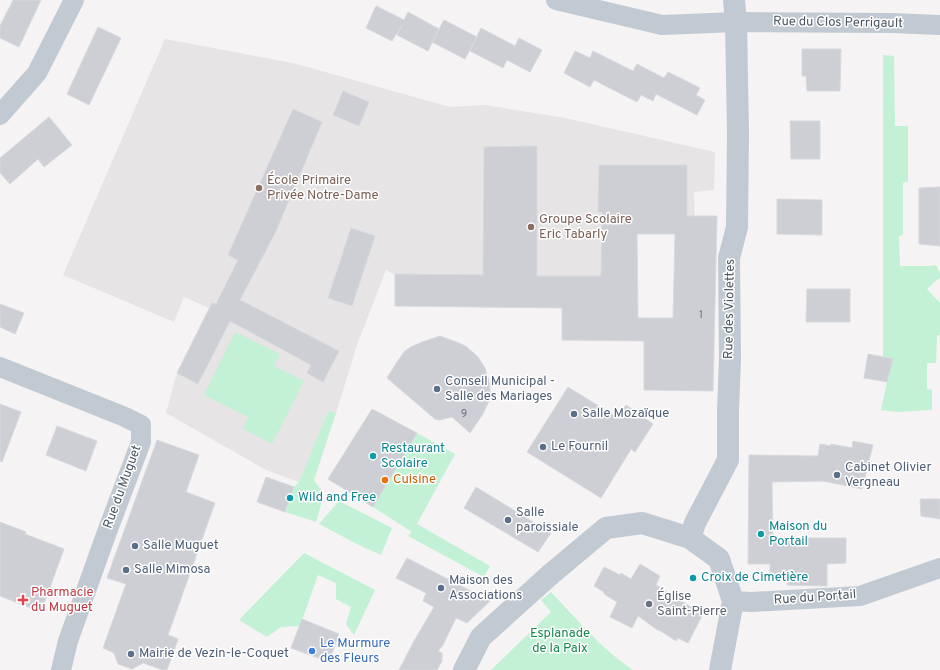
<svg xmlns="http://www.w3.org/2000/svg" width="940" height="670" viewBox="0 0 940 670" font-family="Overpass,sans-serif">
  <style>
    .education { fill: #e6e4e5 }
    .green { fill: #c3f1d5 }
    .building { fill: #cdcfd5; stroke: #d7d9de; fill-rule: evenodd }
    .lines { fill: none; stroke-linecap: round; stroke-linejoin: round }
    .minor { stroke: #c1cad2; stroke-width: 20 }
    .tertiary { stroke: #c1cad2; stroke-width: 22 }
    .education-dot { fill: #8d6e63; stroke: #fff; stroke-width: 1.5 }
    .service-dot { fill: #5c6f8a; stroke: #fff; stroke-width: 1.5 }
    .culture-dot { fill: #0f9aa8; stroke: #fff; stroke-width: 1.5 }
    .food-dot { fill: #e8710a; stroke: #fff; stroke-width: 1.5 }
    .health-dot { fill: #e0444e; stroke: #fff; stroke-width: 1.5 }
    .worship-dot { fill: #6b7280; stroke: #fff; stroke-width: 1.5 }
    .shop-dot { fill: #3f7fe0; stroke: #fff; stroke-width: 1.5 }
    .labels { text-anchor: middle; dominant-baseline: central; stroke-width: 3; stroke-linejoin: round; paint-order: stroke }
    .number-label { font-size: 11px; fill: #6b747e }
    .street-label { font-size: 13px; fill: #4a5661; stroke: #fff }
    .education-label { font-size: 13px; fill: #785e54; stroke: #fff; text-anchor: start }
    .service-label { font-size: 13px; fill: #4e5e75; stroke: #fff; text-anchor: start }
    .culture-label { font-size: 13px; fill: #0d838f; stroke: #fff; text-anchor: start }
    .food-label { font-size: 13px; fill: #c56008; stroke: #fff; text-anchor: start }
    .health-label { font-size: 13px; fill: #be3a42; stroke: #fff; text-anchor: start }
    .worship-label { font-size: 13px; fill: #5b616d; stroke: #fff; text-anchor: start }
    .park-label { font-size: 13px; fill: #17864f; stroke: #fff }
    .shop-label { font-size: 13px; fill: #366cbe; stroke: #fff; text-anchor: start }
  </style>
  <rect width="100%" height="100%" fill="#f5f3f3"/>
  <!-- education -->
  <path class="education" d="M165,39L293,63L450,107L485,105L565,118L715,152L714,190L694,192L695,221L637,234L638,317L646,318V341L562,340V308L395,306V275L386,270L357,345L336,413L328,411L299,482L266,470L166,413L177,373L209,308L184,297L174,322L63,275Z"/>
  <!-- green -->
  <path class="green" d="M883,55L894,56L895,126H908V182L903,183V235L899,236L900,266H930L936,265L940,273V278L938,279L927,289L940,303V335L937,336L936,363H927V389L932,390V410L896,412L881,410L892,359L883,357Z
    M235,332L280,354L274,366L304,381L272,444L243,429L248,417L204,395Z
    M328,411L336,413L314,480L321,490L323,498L316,522L285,512L294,487L299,482Z
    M417,433L455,454L417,524L490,566L484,577L408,536L412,532L373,507Z
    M339,501L392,528L381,555L361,546L319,524Z
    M304,553L375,590L354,635L346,624L351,607L336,599V583L318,575L300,626L281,627L267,637L239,620Z
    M551,592C577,619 601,649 633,670H491L551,612L541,600Z"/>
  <!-- building -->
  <path class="building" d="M13,0H41L19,47L0,38V26Z
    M376,6L404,20L408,12L439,29L428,51L397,35L402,25L392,41L366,28Z
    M444,20L477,37L465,59L432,42Z
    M98,27L121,38L89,105L67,94Z
    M481,28L515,46L519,38L542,50L530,72L507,60L503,68L470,51Z
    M802,49H841L840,91H807L806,76H802Z
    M575,51L590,58L593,51L633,71L637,64L664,78L668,72L700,88L696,95L705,100L697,115L656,94L653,101L641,95L637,102L594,80L590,87L564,73Z
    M343,91L369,102L359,126L333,115Z
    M293,109L322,122L276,231L240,300L339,351L323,382L307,373L311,365L230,321L198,384L177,373L212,303L216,304L238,260L228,255Z
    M49,117L72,145L44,167L38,159L10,184L0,173V158Z
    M790,121H820V159H791Z
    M537,146V276H601L602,212H598L599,165H687V216H717L713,391L644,390V341L562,340V308L395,306V274L483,275L484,147ZM637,234H675L673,318H638Z
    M940,187V246L919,244V188Z
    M777,199L822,200V235L777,234Z
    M351,228L375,236L352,306L328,298Z
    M807,289H850V322H806Z
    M0,304L24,313L15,334L0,327Z
    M440,336L459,343L467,347L478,357L485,368L489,381L490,389L489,401L483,414L470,433L452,417L440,420L435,419L387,378L397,362L405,351L411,347L422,342Z
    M868,354L893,359L887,382L864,378Z
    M568,387L618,418L626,405L653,424L635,452L631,449L601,498L527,452Z
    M0,404L21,412L2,462L0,461Z
    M372,409L417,433L373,507L328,479Z
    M57,426L97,441L86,471L46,455Z
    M157,440L199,455L186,492L215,503L168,635L178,639L167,670H163L143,663L132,669L118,664L114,653L103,648L126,584L107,578Z
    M853,441L873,445L862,489L823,481L772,482L773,538H846V563L827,564V586L787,585V574H770V564H748L749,455L818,456L820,444L831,446V444L852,448Z
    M266,477L294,487L285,512L257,502Z
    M476,487L551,533L538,552L464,508Z
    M920,499H940V519L921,516Z
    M0,522L26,532L25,534L64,549L41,612L0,596Z
    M407,558L490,601L467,623L456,618L443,645L438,651L442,653V661L437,670H399L414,641L434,607L423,601L426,593L396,578Z
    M640,564L660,576L656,585L694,609L693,611L702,616L688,643L678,638L676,641L659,630V631L638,616L632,628L610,617L617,602L604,594V592L594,586L604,567L620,575L621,573L631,579Z
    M302,619L339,634L329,662L291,648Z"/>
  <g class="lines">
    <!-- minor -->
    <path class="minor" d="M556,0L662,25L736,22L892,23L940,25
      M0,115L37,73L74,0
      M0,367L125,417L141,425V442L107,532L68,641L61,670
      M733,601L751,602L860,596L940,568"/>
    <!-- tertiary -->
    <path class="tertiary" d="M690,538L695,523L728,460V410L730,359L729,258L737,227L738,133L736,22L734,0
      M464,670L481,637L551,574L606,528L642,523L690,538L719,559L733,601L720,670"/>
  </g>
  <!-- markers -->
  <g class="education-dot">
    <circle cx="259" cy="188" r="4"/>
    <circle cx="531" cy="227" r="4"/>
  </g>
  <g class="service-dot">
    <circle cx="437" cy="389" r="4"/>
    <circle cx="574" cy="414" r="4"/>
    <circle cx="543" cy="447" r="4"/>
    <circle cx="837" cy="475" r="4"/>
    <circle cx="508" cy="520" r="4"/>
    <circle cx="135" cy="546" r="4"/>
    <circle cx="126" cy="570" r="4"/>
    <circle cx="441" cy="588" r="4"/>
    <circle cx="131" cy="654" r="4"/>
  </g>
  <g class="culture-dot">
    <circle cx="373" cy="456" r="4"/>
    <circle cx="290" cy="498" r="4"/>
    <circle cx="761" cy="534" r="4"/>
    <circle cx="693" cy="578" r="4"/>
  </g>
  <circle class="food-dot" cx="385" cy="480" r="4"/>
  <path class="health-dot" d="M21 594h4v4h4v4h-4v4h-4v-4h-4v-4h4z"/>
  <circle class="worship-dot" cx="649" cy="604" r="4"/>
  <circle class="shop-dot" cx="312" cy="651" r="4"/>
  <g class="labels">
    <!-- number labels -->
    <g class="number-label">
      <text x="701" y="315">1</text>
      <text x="464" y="414">9</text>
    </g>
    <!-- street labels -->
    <g class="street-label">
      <text transform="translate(838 23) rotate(1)">Rue du Clos Perrigault</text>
      <text transform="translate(730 309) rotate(-89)">Rue des Violettes</text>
      <text transform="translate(123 487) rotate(-70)">Rue du Muguet</text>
      <text transform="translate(815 598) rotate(-4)">Rue du Portail</text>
    </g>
    <!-- education labels -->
    <g class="education-label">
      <text x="267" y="181">École Primaire<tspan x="267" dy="15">Privée Notre-Dame</tspan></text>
      <text x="539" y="220">Groupe Scolaire<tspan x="539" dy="15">Eric Tabarly</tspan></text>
    </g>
    <!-- service labels -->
    <g class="service-label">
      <text x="445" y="382">Conseil Municipal -<tspan x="445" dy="15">Salle des Mariages</tspan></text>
      <text x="582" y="414">Salle Mozaïque</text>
      <text x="551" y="447">Le Fournil</text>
      <text x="845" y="468">Cabinet Olivier<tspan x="845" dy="15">Vergneau</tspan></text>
      <text x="516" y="513">Salle<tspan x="516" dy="15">paroissiale</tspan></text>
      <text x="143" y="546">Salle Muguet</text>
      <text x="134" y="570">Salle Mimosa</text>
      <text x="449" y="581">Maison des<tspan x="449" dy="15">Associations</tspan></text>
      <text x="139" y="654">Mairie de Vezin-le-Coquet</text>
    </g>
    <!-- culture labels -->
    <g class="culture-label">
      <text x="381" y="449">Restaurant<tspan x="381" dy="15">Scolaire</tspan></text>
      <text x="298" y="498">Wild and Free</text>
      <text x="769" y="527">Maison du<tspan x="769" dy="15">Portail</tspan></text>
      <text x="701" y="578">Croix de Cimetière</text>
    </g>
    <!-- food labels -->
    <g class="food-label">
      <text x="393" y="480">Cuisine</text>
    </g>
    <!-- health labels -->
    <g class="health-label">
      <text x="31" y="593">Pharmacie<tspan x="31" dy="15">du Muguet</tspan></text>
    </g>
    <!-- worship labels -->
    <g class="worship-label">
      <text x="657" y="597">Église<tspan x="657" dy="15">Saint-Pierre</tspan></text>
    </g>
    <!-- park labels -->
    <g class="park-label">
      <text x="560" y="634">Esplanade<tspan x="560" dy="15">de la Paix</tspan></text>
    </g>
    <!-- shop labels -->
    <g class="shop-label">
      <text x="320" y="644">Le Murmure<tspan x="320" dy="15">des Fleurs</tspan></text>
    </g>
  </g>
</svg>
